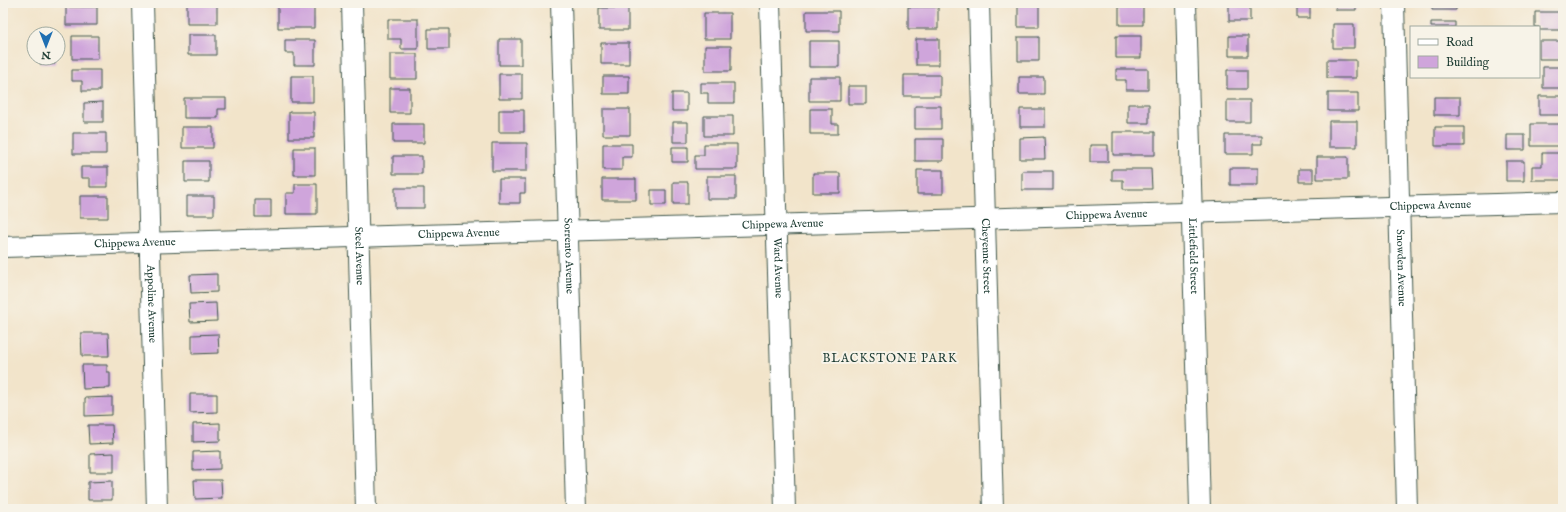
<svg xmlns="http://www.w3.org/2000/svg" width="1566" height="512" viewBox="0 0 1566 512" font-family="'IM FELL English',serif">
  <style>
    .building { fill: #cfa5db }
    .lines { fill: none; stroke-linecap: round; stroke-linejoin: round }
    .minor-casing { stroke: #3f564a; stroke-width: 22 }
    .minor { stroke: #fff; stroke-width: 20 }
    .labels { text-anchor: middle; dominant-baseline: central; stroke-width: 4; stroke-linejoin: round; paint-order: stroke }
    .street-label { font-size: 11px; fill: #1f3d34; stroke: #f7f3e8 }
    .neighbourhood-label { font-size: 12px; letter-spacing: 1px; fill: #1f3d34; stroke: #f7f3e8 }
  </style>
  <rect width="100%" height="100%" fill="#f7f3e8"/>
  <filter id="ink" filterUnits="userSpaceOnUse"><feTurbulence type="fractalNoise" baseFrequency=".025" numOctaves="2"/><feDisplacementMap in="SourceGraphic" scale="8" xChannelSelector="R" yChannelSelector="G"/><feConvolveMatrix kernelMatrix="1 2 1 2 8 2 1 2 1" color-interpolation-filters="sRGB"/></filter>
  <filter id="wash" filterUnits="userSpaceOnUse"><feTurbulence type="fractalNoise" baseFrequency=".012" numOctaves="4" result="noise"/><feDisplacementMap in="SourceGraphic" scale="16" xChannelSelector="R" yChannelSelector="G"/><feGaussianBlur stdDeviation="0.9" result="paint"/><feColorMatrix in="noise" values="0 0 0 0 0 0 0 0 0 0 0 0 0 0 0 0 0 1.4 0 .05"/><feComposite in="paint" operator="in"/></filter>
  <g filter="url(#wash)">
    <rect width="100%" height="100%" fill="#f2e4ca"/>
    <g id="blocks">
      <!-- building -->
      <path class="building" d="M187,3H217V24H187Z
        M1018,3H1039V27H1018Z
        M1229,3H1250V21H1229Z
        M1336,3H1356V10H1336Z
        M1432,3H1456V10H1432Z
        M278,4H314V28H278Z
        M1297,4H1310V18H1297Z
        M1119,5H1143V25H1119Z
        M66,7H97V25H66Z
        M908,7H938V29H908Z
        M599,8H628V30H599Z
        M806,11H839V31H806Z
        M1535,12H1563V30H1539V27H1535Z
        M704,13H730V39H704Z
        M388,19H418V49H401V39H388Z
        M1431,22H1455V27H1431Z
        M1333,24H1354V48H1333Z
        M428,29H449V49H428Z
        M188,35H216V55H188Z
        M72,36H98V59H72Z
        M1116,36H1141V58H1116Z
        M1229,36H1248V56H1229Z
        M1018,37H1039V61H1018Z
        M499,39H521V65H499Z
        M916,39H939V65H916Z
        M285,40H315V65H294V53H285Z
        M809,41H839V67H809Z
        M1539,41H1563V59H1539Z
        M601,43H629V64H601Z
        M705,46H731V71H705Z
        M390,54H417V79H390Z
        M40,58H55V64H40Z
        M1327,60H1356V78H1327Z
        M1543,67H1563V88H1543Z
        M1116,69H1148V90H1126V80H1116Z
        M72,70H100V91H82V81H72Z
        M1227,70H1247V89H1227Z
        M499,74H522V99H499Z
        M904,75H940V96H904Z
        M291,76H313V102H291Z
        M603,76H629V94H603Z
        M809,77H840V101H809Z
        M1019,77H1044V94H1019Z
        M701,83H734V103H708V93H701Z
        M848,86H866V104H848Z
        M390,88H410V113H390Z
        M672,93H687V111H672Z
        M1328,93H1358V111H1328Z
        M1539,96H1563V115H1539Z
        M1434,97H1460V115H1434Z
        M184,98H226V109H218V118H184Z
        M1227,100H1250V122H1227Z
        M103,102V122H84V103Z
        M1128,104H1149V123H1128Z
        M915,106H941V129H915Z
        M603,109H630V135H603Z
        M810,109H832V124H838V134H810Z
        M1020,109H1045V127H1020Z
        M499,110H524V132H499Z
        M289,112H314V138H289Z
        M704,116H733V136H704Z
        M1329,121H1357V147H1329Z
        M673,122H688V142H673Z
        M393,124H424V143H393Z
        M1531,124H1563V146H1531Z
        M182,127H213V148H182Z
        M1435,127H1464V146H1435Z
        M1113,132H1155V155H1113Z
        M73,133H106V154H73Z
        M1225,135H1262V144H1253V154H1225Z
        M1507,135H1525V150H1507Z
        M1044,137L1045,159H1020V138Z
        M915,139H943V161H915Z
        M492,143H527V171H492Z
        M603,144H632V157H622V170H603Z
        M704,144H737V169H695V155H704Z
        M1090,145H1108V162H1090Z
        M672,147H688V162H672Z
        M294,148H315V175H294Z
        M1542,153H1563V180H1532V166H1542Z
        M393,156H422V174H393Z
        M1317,157H1348V179H1317Z
        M185,161H209V182H185Z
        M1506,161H1524V181H1506Z
        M81,167H108V187H90V178H81Z
        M1230,168H1258V185H1230Z
        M1112,169H1151L1152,189H1123V180H1112Z
        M1299,169H1313V182H1299Z
        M917,170H943V194H917Z
        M1022,171H1053V190H1022Z
        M813,173H840V193H813Z
        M707,176H736V199H707Z
        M499,179H525V193H520V203H499Z
        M602,179H636V200H602Z
        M673,182H688V204H673Z
        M295,184H317V214H286V193H295Z
        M395,188H424V208H395Z
        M651,190H666V205H651Z
        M80,196H108V218H80Z
        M187,196H214V215H187Z
        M255,200H271V217H255Z
        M217,274V292L191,293L190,275Z
        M216,303L217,321L190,322L189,304Z
        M81,333H108L109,356H82Z
        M218,334L219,353L192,354V335Z
        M82,365H107V372H110V388L83,389Z
        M190,394H217V412L190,413Z
        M112,397V415L85,416V398Z
        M220,423V441L193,442V424Z
        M88,425H112L113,443L89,444Z
        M220,451V469L193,470V452Z
        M114,453V472H90V454Z
        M194,480H221L222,498L195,499Z
        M112,481V500H88V482Z"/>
    </g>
  </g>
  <g filter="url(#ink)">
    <use href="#blocks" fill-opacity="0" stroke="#3f564a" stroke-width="1"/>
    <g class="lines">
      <!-- minor casing -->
      <g class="minor-casing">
        <g id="minor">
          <path id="s1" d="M143,3L157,509"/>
          <path id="s2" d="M352,3L366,509"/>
          <path id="s3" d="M561,3L576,509"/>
          <path id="s4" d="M770,3L785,509"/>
          <path id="s5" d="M979,3L993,509"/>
          <path id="s6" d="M1186,3L1200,509"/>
          <path id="s7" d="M1394,3L1407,509"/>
          <path id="s8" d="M3,247L1563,202"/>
        </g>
      </g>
      <!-- minor -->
      <use href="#minor" class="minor"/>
    </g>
  </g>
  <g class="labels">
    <!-- street labels -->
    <g class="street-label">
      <text stroke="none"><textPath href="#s8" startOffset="1428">Chippewa Avenue</textPath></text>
      <text stroke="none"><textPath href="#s8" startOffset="1104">Chippewa Avenue</textPath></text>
      <text stroke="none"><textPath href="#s8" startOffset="780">Chippewa Avenue</textPath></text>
      <text stroke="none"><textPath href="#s8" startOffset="456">Chippewa Avenue</textPath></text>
      <text stroke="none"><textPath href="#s8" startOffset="132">Chippewa Avenue</textPath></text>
      <text stroke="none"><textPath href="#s2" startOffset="253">Steel Avenue</textPath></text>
      <text stroke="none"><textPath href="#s3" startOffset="253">Sorrento Avenue</textPath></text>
      <text stroke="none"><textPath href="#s5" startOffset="253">Cheyenne Street</textPath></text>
      <text stroke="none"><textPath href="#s6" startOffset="253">Littlefield Street</textPath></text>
      <text stroke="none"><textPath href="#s4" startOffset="265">Ward Avenue</textPath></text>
      <text stroke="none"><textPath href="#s7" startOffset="265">Snowden Avenue</textPath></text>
      <text stroke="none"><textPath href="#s1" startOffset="301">Appoline Avenue</textPath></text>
    </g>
    <!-- neighbourhood labels -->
    <g class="neighbourhood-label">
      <text x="890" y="358">BLACKSTONE PARK</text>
    </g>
  </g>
  <!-- margin -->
  <rect width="1566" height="512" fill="none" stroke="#f7f3e8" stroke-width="16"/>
  <!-- legend -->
  <rect x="1410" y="26" width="130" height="52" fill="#f7f3e8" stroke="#a1aaa0"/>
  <rect x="1418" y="39" width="20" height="6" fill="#ffffff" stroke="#a1aaa0"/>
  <text x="1446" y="46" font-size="12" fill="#1f3d34">Road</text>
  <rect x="1418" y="56" width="20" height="12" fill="#cfa5db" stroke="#a1aaa0"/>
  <text x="1446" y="66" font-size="12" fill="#1f3d34">Building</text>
  <!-- north arrow -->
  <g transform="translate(46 46) rotate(180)"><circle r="19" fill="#f7f3e8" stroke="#a1aaa0"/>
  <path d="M0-3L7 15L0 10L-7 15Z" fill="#1f6fb2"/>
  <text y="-6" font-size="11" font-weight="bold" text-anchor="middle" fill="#1f3d34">N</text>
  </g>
</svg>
